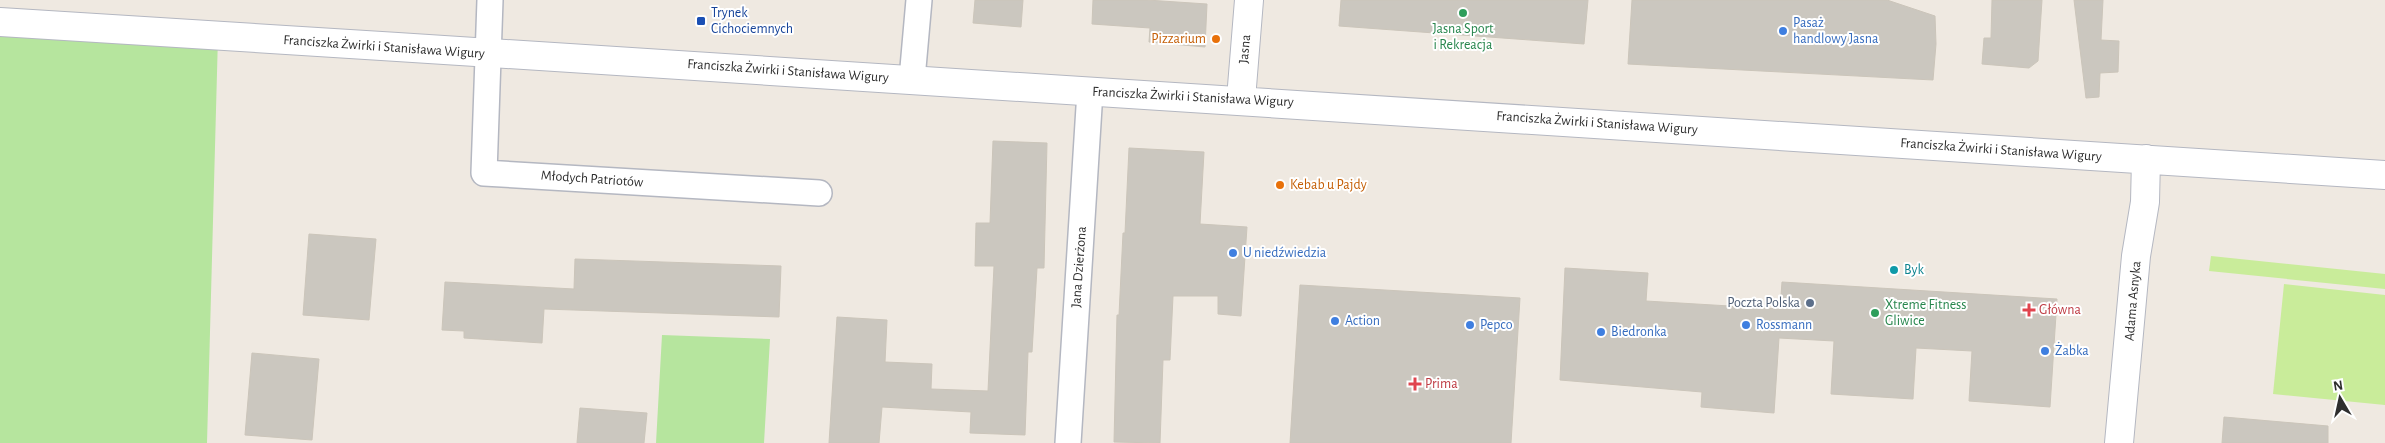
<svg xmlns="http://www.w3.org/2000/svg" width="2385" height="443" viewBox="0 0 2385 443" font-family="'Alegreya Sans',sans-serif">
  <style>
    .green { fill: #b6e59e }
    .pitch { fill: #c9ec9a }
    .building { fill: #cbc7bf; stroke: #cbc5ba }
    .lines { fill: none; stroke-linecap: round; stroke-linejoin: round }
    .minor-casing { stroke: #b4b7c1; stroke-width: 28 }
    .tertiary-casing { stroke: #b4b7c1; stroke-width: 30 }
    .minor { stroke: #fff; stroke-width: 25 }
    .tertiary { stroke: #fff; stroke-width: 28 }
    .leisure-dot { fill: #2e9e5b; stroke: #fff; stroke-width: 2 }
    .transit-dot { fill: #1a4fb4; stroke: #fff; stroke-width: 2 }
    .shop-dot { fill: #3f7fe0; stroke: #fff; stroke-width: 2 }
    .food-dot { fill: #e8710a; stroke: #fff; stroke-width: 2 }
    .culture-dot { fill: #0f9aa8; stroke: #fff; stroke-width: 2 }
    .service-dot { fill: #5c6f8a; stroke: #fff; stroke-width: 2 }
    .health-dot { fill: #e0444e; stroke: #fff; stroke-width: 2 }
    .labels { text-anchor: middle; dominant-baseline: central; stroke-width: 4; stroke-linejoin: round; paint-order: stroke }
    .transit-label { font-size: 14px; fill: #164399; stroke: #fff; text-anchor: start }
    .shop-label { font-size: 14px; fill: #366cbe; stroke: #fff; text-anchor: start }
    .leisure-label { font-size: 14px; fill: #27864d; stroke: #fff }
    .food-label { font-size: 14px; fill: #c56008; stroke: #fff; text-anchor: end }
    .street-label { font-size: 14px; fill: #2e2e2e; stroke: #fff }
    .culture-label { font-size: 14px; fill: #0d838f; stroke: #fff; text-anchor: start }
    .service-label { font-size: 14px; fill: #4e5e75; stroke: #fff; text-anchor: end }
    .health-label { font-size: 14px; fill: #be3a42; stroke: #fff; text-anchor: start }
  </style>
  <rect width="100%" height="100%" fill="#efe9e1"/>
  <!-- green -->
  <path class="green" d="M0,22L218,36L207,443H0Z
    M662,335L770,339L764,443H656Z"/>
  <!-- pitch -->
  <path class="pitch" d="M2211,256L2385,274V289L2209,271Z
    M2284,284L2385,295V405L2273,394Z"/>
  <!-- building -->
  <path class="building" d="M975,0H1023L1021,27L973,23Z
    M1093,0H1147L1207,4L1205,47L1149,42L1150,28L1092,24Z
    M1341,0H1588L1584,44L1339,26Z
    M1632,0H1887L1935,16L1936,44L1933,80L1628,64Z
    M1992,0H2042L2038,61L2029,68L1982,64L1984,38H1991Z
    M2074,0H2103L2101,40L2119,41L2118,72L2100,73L2099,97L2086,98Z
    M993,141L1047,143L1044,268H1037L1032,352H1028L1025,435L970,433L971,412L882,407L879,443H829L837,317L887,320L885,362L932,364L931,389L988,391L994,266H975L976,223H990Z
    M1129,148L1204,152L1200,224L1247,227L1241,316L1218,314V296H1173L1170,360H1163L1160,443L1114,442L1117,315H1119L1123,233H1125Z
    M309,234L376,239L369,320L303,315Z
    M575,259L781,266L779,317L544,309L542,343L464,338V331L442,330L445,282L574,289Z
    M1565,268L1648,273L1646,301L1780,309L1782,282L2057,299L2050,407L1969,401L1972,351L1916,348L1913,399L1831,394L1834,341L1779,338L1774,413L1701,407L1702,392L1560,380Z
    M1300,285L1520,298L1511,443H1290Z
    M252,353L319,359L312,440L245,435Z
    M580,408L647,413L644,443H577Z
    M2224,417L2328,426V443H2222Z"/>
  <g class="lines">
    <!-- minor casing -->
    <g class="minor-casing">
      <path id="minor" d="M490,0L484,173L819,193
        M912,79L919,0
        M1068,443L1090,91"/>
    </g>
    <!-- tertiary casing -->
    <g class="tertiary-casing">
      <path id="tertiary" d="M0,22C795,72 1590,121 2385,175
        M1241,99L1249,0
        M2119,443L2136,256L2145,202L2146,159"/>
    </g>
    <!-- minor -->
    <use href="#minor" class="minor"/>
    <!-- tertiary -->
    <use href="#tertiary" class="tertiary"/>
  </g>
  <!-- markers -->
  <g class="leisure-dot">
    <circle cx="1463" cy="13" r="5"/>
    <circle cx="1875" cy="313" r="5"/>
  </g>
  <rect class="transit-dot" x="696" y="16" width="10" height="10" rx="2.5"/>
  <g class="shop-dot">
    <circle cx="1783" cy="31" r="5"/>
    <circle cx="1233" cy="253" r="5"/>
    <circle cx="1335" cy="321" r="5"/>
    <circle cx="1470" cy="325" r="5"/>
    <circle cx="1746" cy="325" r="5"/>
    <circle cx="1601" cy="332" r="5"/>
    <circle cx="2045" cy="351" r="5"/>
  </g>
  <g class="food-dot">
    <circle cx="1216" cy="39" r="5"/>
    <circle cx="1280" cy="185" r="5"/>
  </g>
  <circle class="culture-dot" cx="1894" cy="270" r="5"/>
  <circle class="service-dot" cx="1810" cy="303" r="5"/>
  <g class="health-dot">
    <path d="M2026.5 302.5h5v5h5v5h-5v5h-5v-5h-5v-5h5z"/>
    <path d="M1412.5 376.5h5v5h5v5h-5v5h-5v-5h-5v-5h5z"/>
  </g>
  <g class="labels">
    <!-- transit labels -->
    <g class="transit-label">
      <text x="711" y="13">Trynek<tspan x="711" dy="16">Cichociemnych</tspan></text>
    </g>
    <!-- shop labels -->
    <g class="shop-label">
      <text x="1793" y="23">Pasaż<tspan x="1793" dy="16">handlowy Jasna</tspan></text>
      <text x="1243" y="253">U niedźwiedzia</text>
      <text x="1345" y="321">Action</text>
      <text x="1480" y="325">Pepco</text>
      <text x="1756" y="325">Rossmann</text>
      <text x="1611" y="332">Biedronka</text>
      <text x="2055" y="351">Żabka</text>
    </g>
    <!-- leisure labels -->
    <g class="leisure-label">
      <text x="1463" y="29">Jasna Sport<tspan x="1463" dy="16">i Rekreacja</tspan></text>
      <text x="1885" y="305" text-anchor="start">Xtreme Fitness<tspan x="1885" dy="16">Gliwice</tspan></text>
    </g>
    <!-- food labels -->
    <g class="food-label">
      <text x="1206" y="39">Pizzarium</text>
      <text x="1290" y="185" text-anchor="start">Kebab u Pajdy</text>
    </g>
    <!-- street labels -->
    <g class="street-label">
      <text transform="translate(384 47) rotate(4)">Franciszka Żwirki i Stanisława Wigury</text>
      <text transform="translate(1245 49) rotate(-85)">Jasna</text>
      <text transform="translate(788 71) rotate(4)">Franciszka Żwirki i Stanisława Wigury</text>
      <text transform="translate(1193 97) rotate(3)">Franciszka Żwirki i Stanisława Wigury</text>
      <text transform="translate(1597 123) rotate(4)">Franciszka Żwirki i Stanisława Wigury</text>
      <text transform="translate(2001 150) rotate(4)">Franciszka Żwirki i Stanisława Wigury</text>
      <text transform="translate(592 179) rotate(4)">Młodych Patriotów</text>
      <text transform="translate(1079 267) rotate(-86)">Jana Dzierżona</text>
      <text transform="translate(2133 301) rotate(-85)">Adama Asnyka</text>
    </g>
    <!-- culture labels -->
    <g class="culture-label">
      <text x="1904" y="270">Byk</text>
    </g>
    <!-- service labels -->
    <g class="service-label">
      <text x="1800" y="303">Poczta Polska</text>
    </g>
    <!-- health labels -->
    <g class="health-label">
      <text x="2039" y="310">Główna</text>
      <text x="1425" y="384">Prima</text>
    </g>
  </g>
  <!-- north arrow -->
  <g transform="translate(2340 398) rotate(351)" stroke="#ffffff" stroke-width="4" paint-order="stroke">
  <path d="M0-4L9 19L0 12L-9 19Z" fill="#2e2e2e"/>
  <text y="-8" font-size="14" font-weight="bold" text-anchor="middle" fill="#2e2e2e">N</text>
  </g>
</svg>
